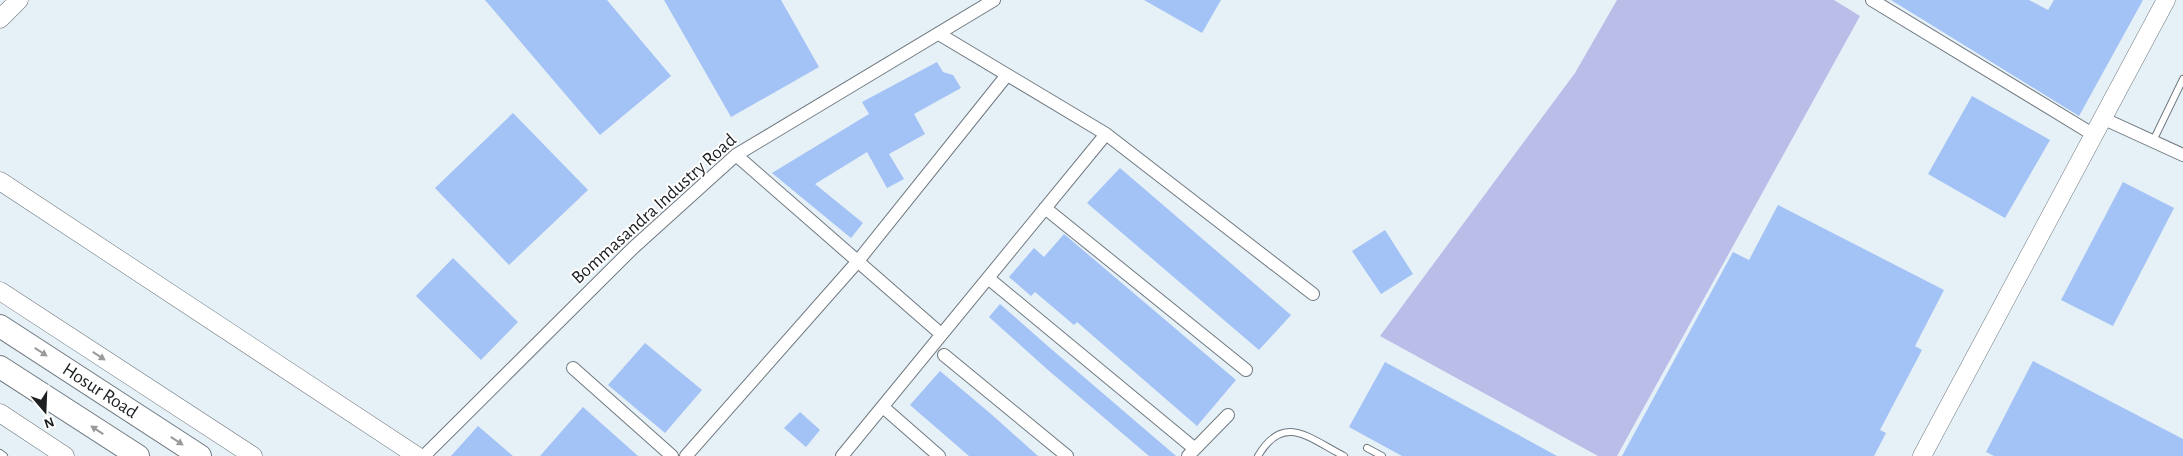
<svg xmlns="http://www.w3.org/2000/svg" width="2183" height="456" viewBox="0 0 2183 456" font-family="'Alegreya Sans',sans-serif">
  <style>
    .green { fill: #bbbde9 }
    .building { fill: #a3c2f5 }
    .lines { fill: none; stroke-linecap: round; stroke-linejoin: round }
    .lane-casing { stroke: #707980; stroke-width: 8 }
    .street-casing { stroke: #707980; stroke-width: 14 }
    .secondary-casing { stroke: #707980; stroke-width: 19 }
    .highway-casing { stroke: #707980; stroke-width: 24 }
    .lane { stroke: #fff; stroke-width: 6 }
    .street { stroke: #fff; stroke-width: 12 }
    .secondary { stroke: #fff; stroke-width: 18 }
    .highway { stroke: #fff; stroke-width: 22 }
    .oneway { fill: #989a9b }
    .labels { text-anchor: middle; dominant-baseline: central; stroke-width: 4; stroke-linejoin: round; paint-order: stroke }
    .street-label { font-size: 19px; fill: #1b1f21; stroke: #fff }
  </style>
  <rect width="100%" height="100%" fill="#e5f0f7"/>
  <!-- green -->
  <path class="green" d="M1617,0H1834L1860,16L1617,456H1598L1380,336L1575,73Z"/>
  <!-- building -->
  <path class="building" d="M485,0H607L671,76L600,135Z
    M664,0H781L819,67L731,117Z
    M1144,0H1221L1202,33Z
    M1891,0H2029L2048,10L2054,0H2143L2079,116Z
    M937,62L943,72L953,75L961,88L914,114L925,134L889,154L904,179L887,188L867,152L815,184L863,223L851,238L772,173L869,114L862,102Z
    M1972,96L2050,140L2005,218L1928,174Z
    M513,113L588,190L509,265L435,188Z
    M1120,168L1291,315L1259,350L1087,203Z
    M2123,182L2174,208L2113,326L2061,300Z
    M1778,205L1944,290L1915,346L1922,350L1880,430L1886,433L1874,456H1622L1733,252L1749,260Z
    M1385,230L1413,274L1381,294L1352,251Z
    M1064,234L1236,380L1197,426L1077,322L1074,325L1035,292L1031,296L1009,277L1034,248L1044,257Z
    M453,258L518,322L481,360L416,296Z
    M1000,304L1050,348L1176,456H1149L1048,370L989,317Z
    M645,343L702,390L665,433L608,385Z
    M2033,361L2183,439V456H1994L1986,452Z
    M1385,362L1557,456H1402L1349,427Z
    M940,371L991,414L1038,456H969L910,405Z
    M583,407L638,456H540Z
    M800,412L820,430L806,447L784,428Z
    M478,426L513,456H451Z"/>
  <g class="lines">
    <!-- lane casing -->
    <g class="lane-casing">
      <path id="lane" d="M2153,141L2183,79
        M1367,448L1382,456
        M0,453L4,456
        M1258,456C1284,412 1310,439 1344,456"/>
    </g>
    <!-- street casing -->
    <g class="street-casing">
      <path id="street" d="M1872,0L2094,135
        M939,34L1106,134
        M2102,118L2183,155
        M736,155L941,334
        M1045,208L1246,370
        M988,278L1195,449
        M944,355L1067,456
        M573,368L672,456
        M883,407L939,456
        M424,456L633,248L736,155L994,0
        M686,456L858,261L1007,75
        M842,456L1106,134L1313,294
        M1188,456L1228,415"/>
    </g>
    <!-- secondary casing -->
    <g class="secondary-casing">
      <path id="secondary" d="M0,19L19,0
        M0,181L417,456
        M0,291L253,456
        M0,413L65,456
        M1922,456L2166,0"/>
    </g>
    <!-- highway casing -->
    <g class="highway-casing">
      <path id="highway" d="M0,326L200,456
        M0,367L138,456"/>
    </g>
    <!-- lane -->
    <use href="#lane" class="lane"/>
    <!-- street -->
    <use href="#street" class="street"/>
    <!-- secondary -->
    <use href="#secondary" class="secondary"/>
    <!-- highway -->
    <use href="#highway" class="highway"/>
  </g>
  <!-- one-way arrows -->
  <defs><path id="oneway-solid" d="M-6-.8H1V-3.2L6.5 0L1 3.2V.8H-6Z" transform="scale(1.25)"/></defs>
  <g class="oneway">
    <use href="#oneway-solid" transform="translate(41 352) rotate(33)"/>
    <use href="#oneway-solid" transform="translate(99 356) rotate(33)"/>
    <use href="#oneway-solid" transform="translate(97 430) rotate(-147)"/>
    <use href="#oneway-solid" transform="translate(177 441) rotate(33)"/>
  </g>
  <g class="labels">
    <!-- street labels -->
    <g class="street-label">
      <text transform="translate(654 209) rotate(-42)">Bommasandra Industry Road</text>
      <text transform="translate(100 391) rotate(33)">Hosur Road</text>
    </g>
  </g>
  <!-- north arrow -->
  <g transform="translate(45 411) rotate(161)" stroke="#ffffff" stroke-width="4" paint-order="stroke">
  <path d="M0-4L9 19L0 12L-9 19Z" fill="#1b1f21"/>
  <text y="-8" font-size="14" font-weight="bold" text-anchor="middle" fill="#1b1f21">N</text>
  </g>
</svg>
